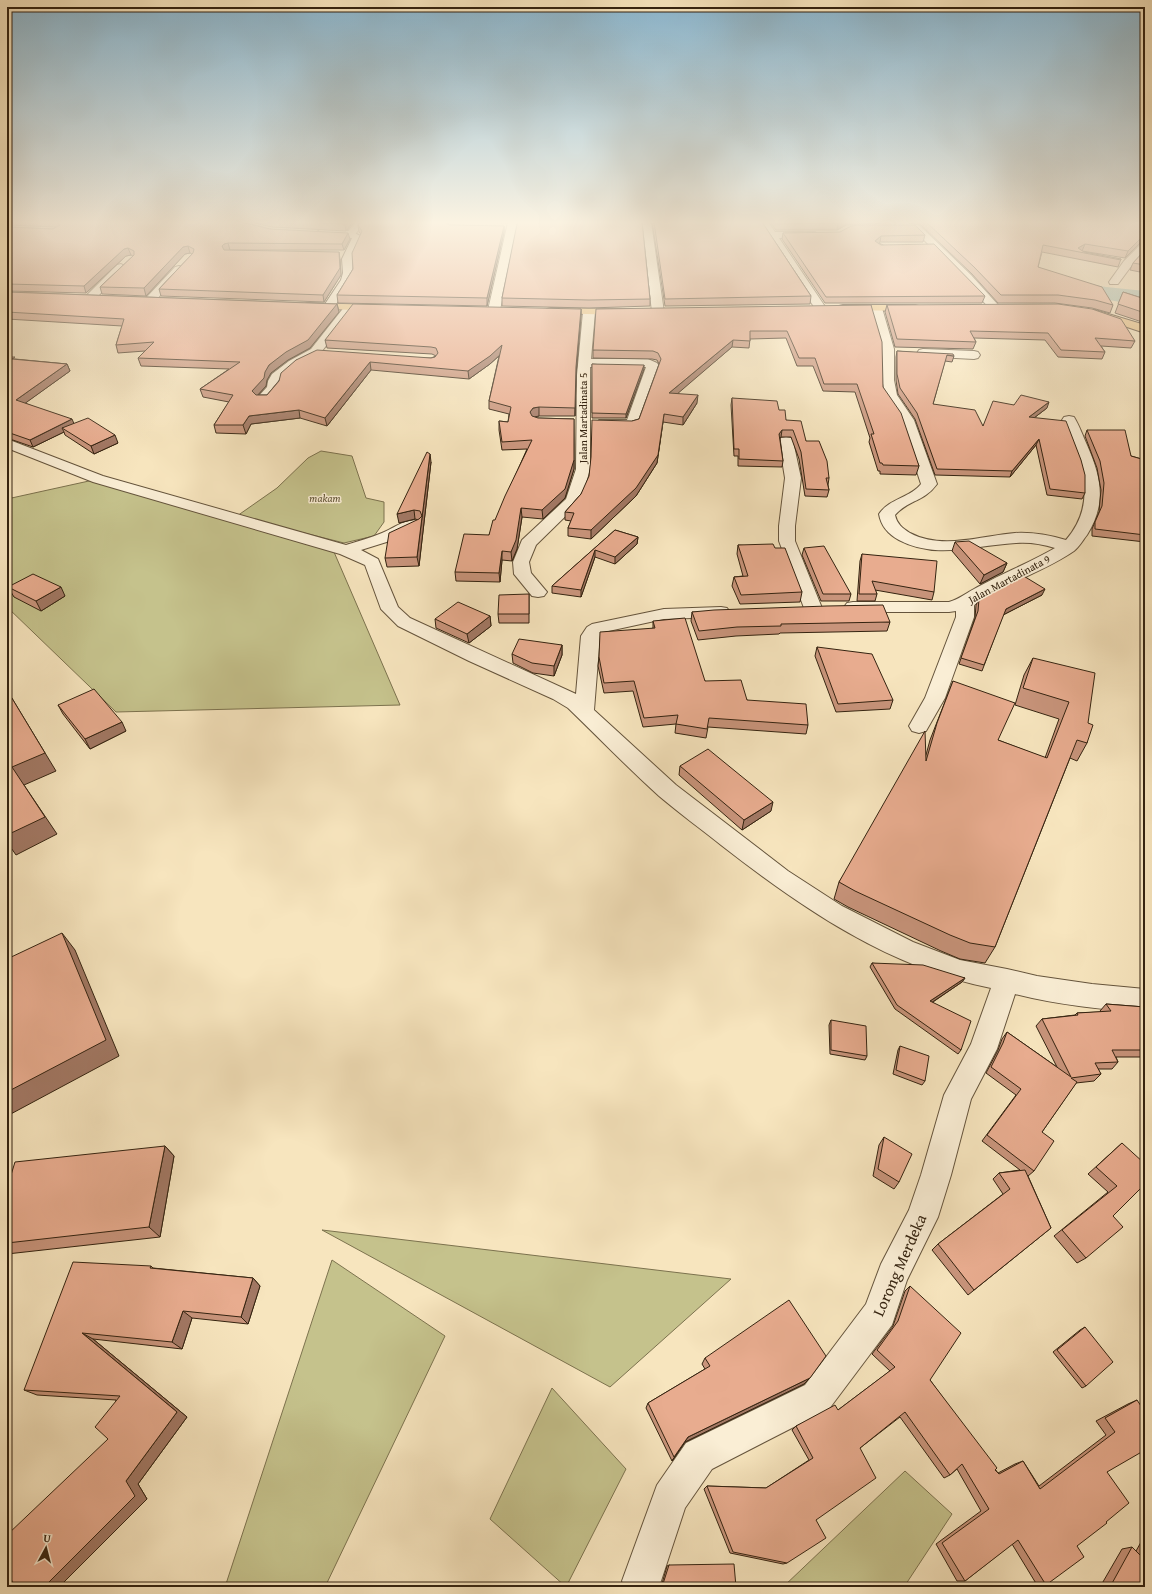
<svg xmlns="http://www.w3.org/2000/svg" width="1152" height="1594" viewBox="0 0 1152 1594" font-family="'Gentium Book Plus',serif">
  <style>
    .green { fill: #c5c28c; stroke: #7c724e }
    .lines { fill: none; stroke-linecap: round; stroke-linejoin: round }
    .river { fill: #9dbfb0; fill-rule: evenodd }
    .street-casing { stroke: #65543c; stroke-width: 2 }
    .secondary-casing { stroke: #342310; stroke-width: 2 }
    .highway-casing { stroke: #342310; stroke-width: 2 }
    .street { fill: #faeed5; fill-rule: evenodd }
    .secondary { fill: #faeed5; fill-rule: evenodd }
    .highway { fill: #ecc27f; fill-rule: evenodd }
    .wall { fill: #c8947b; stroke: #342310 }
    .shaded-wall { fill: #a27864; stroke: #342310 }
    .building { fill: #e8ac8f; stroke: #342310 }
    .labels { text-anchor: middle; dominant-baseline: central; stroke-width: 3; stroke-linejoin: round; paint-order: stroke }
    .far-street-label { font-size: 11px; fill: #342310; stroke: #faeed5 }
    .far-park-label { font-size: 11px; font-style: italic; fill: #605335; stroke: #faeed5 }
    .near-street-label { font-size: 16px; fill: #342310; stroke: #faeed5 }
  </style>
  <rect width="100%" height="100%" fill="#f7e5be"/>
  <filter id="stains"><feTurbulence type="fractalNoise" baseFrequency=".005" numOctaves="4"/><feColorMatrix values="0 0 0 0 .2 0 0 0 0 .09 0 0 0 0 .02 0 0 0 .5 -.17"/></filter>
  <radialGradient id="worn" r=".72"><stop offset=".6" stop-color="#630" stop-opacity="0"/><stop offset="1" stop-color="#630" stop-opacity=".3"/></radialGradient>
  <!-- green -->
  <path class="green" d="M321,451L352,456L366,498L384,502V522L374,536L344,543L237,516L277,488L308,458Z
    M98,479L334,552L400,705L116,712L7,607V499Z
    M322,1230L731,1279L610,1387Z
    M332,1260L445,1336L325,1587H225Z
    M552,1388L626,1469L566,1587L490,1519Z
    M905,1471L952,1514L904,1587H783Z"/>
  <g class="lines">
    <!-- river -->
    <path class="river" d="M958,222H976L975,227L1000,256L1013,267L1023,272L1106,287L1145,291V305C1110,302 1076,293 1042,288C1029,286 1015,285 1003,279C983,267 968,246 955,227Z"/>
    <!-- street casing -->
    <g class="street-casing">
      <path id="street" d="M355,222H364L354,236H348L346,234Z
        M508,222H518L500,310L498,312H490L488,310Z
        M642,222H651L664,312L662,314H654L652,312Z
        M759,222H768L775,232H815L817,234L812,237L779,238L826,308L824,310H816Z
        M898,223H911L920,226L971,275L999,306L1001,308L999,310H991L963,279L914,230L895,228L893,226Z
        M1145,243V252L1132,265L1118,284H1110L1109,282L1124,261L1141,244Z
        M121,264L126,267L125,269L95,299H87L85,297L117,265Z
        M179,266L183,267L184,269L183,271L154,302H146L144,300L146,298L175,267Z
        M349,305L353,306L355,308L319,355L297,367L282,380L280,388L268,402H258L256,399L267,387L268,381L272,374L289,361L311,349L345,306Z
        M876,305L880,306L882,308L894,349V380L897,395L914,420L937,484C924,502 908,500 895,515C897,524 902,528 910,533C942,550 980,536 1015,533C1033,532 1049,535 1066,540C1100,500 1080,462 1062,420L1064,417L1069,416L1074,417C1079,425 1083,436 1087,445C1101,477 1107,503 1087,535C1083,540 1079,547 1074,551C1042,573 1004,583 974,605V617L945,698L926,731L919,733L912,731L909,726L925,698L956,617V611L949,612H853L847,611L844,607L847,603L853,602H949C959,599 965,594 974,589C1001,574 1029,563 1055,548C1042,544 1030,542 1016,543C976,545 937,560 899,540C888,534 881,526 879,514C890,498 910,498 921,484L900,420L883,395L882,380V349L870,308L872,306Z
        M589,309L593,310L595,312L591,359H648L657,363L659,366L639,424L637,427C626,430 610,429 599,426L597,423L599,420H627L646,367H590V469L581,501L536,545L529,562L531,573L547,592L544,596L538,597L532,596L514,574L513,562L522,540L566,499L576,469L577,375L583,312L585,310Z
        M923,349L974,351L978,352L980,355L978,358L974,359L919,356L917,353L919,350Z
        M786,437L791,438L793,441L801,478L795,526V541L822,608L819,612L813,613L807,612L804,608L779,541V526L785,478L779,441L781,438Z
        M7,439L103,476L346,545C358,541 370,538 382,533C394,528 407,517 420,521L422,524L420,527L393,540L361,550L378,559L398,607L410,618L576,694L581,636L587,627L592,624L664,609L721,607L727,608L730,612L727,616L721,617L664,619L604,632L600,635L594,710L676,785L788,871L842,906L913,942L960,960L1007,969L1037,976L1092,984L1145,989V1013C1102,1009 1058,1005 1015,994L997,1049L971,1099L951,1175L938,1217L907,1280L892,1325L829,1409L712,1469L685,1508L659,1587H625L622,1581L657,1485L686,1443L805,1385L866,1304L881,1264L909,1210L921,1175L944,1095L971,1044L991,988C889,968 802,908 721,845C701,829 679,813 659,796C628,768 598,737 568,708L553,699L469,661L398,626L381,609L365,565L340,554L93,482L7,448Z"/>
    </g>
    <!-- secondary casing -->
    <g class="secondary-casing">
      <path id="secondary" d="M320,230L351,231L362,237L352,259L353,273L351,280L333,309H325L323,307L341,280L343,273L342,259L352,238L317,235L315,233Z"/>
    </g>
    <!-- highway casing -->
    <g class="highway-casing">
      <path id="highway" d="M307,303L379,305L383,306L385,308L383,310L379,311L303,308L301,306Z
        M843,305H915L919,306L921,308L919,310L915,311L839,310L837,308L839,306Z
        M551,308L625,309L629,310L631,312L629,314L625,315L547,313L545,311L547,309Z
        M1095,310L1145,325V333L1091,315L1089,313L1091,311Z"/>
    </g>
    <!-- street -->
    <use href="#street" class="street"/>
    <!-- secondary -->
    <use href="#secondary" class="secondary"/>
    <!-- highway -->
    <use href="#highway" class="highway"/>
  </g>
  <!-- wall -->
  <path class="wall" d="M7,222H241L270,229L350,239L344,250H230L226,251L340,259L341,275L324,302L161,296L159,289L192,254L190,253L185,254L146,296L102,294L100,287L133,256L131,255L126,256L86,293L7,291V227L53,229L56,227L7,225Z
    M250,222H353L346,231L272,227Z
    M360,222H508L507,223L450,222L448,224L449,225L504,226V232L487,306L338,303L337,295L353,269L361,234L359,232L358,225Z
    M517,222H642L650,299V306L589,308L502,306V298L518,223Z
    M652,222H762L811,296L810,304L665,306Z
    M770,222H1145V242L1140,243L1125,258L1082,251L1084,252L1121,259L1118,267L1042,252L1038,267L1113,305L1110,313L1092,308L1055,303H998L972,274L921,225L904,222L846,225L837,230H776Z
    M783,233L925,235L923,242H880L879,243L985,296L982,303H825L782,239Z
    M1145,250V273L1130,270L1133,263Z
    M7,292L337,304L339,312L310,348L288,360L271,373L267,380L266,386L258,395H267L296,360L431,358L436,356L432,354L327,348L325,340L581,309V316L576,375L575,416H539L534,417L538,418L574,419V469L565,498L543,519L522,517L517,549L512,561L502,560L500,582L456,581L455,572L489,535L527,449L502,450L499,430V421L508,422L509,414L489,409V401L499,356L490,364L469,379L371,370L327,426L300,418L251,424L246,434L216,433L214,425L229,402L203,397L200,389L229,369L141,366L138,358L145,351L118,353L116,345L122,326L7,319Z
    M1123,292L1145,299V323L1115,313Z
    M871,305L883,387L919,466L916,475L880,474V471H878L869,442L870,438L855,392L823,391L813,366H797L786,338L750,339L749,348L732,347L677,393L697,403L683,425L663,422L657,463L636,496L591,539L568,536V528L571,521L565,520V512L581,494L632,421L639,419L659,364L657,360L652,359L593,358V350Z
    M887,305L1135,341L1131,348L1101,346L1105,352L1102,359L1058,357L1045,340L974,338L976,342L973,349L895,347L885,312Z
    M897,351L954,356L952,362L945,361L933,404L983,426L1014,405L1047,408L1034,418L1085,493L1082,499L1047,495L1036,445L1010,477L935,475L915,419L898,394L896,380V357Z
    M7,357L15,359L67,364L70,371L25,403L118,443L94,454L65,435L64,432L33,447L7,438Z
    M592,364L644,369L626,418H592Z
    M732,398L779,410L786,420L806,441L829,478L828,485L829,490L827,497L805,496L799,459L791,437H781L780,438L783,461L782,467L738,466V456H734L731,405Z
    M1087,430L1131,456L1145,460V542L1092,536V529L1099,512L1101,490L1097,468L1085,436Z
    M431,462L419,566L387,567L385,558L419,520L415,519L399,523Z
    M615,530L638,537L637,544L615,564L595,557L581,597L552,593V586Z
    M955,542L1007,563L1003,572L980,584L952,551Z
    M738,545L775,548L802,592L800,602L740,604L732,586L734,577L743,576L737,554Z
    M804,548L851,594L849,601H821L802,555Z
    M862,554L934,592L932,600L875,590L877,594L875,601H857L860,561Z
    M8,587L65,596L41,611L14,597Z
    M529,594V623H499L498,614Z
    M1042,595L1003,615L982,671L959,664L975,618L976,605L979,599Z
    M692,612L890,622L887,631L780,633L779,634L736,636L698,640L691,621Z
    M490,616L491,626L469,643L436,628L435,619Z
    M653,621L705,681L747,700L808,725L806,734L708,727L706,738L675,733L676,724L643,727L633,691L604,693L598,666L599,657L653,628Z
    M562,645V655L554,676L533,673L513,663L512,654Z
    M817,647L893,700L890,709L836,712L815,656Z
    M1033,658L1088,723L1087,743L1077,761L1070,758L995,947L985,963L960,959L941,951L848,907L834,899L839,882L926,755L930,740L953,681L998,740L1045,758L1059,719L1015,705L1024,675Z
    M58,705L126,731L90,749L63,714Z
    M680,766L771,811L742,830L679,775Z
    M872,963L965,978L962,982L933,1002L961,1050L958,1054L895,1009L870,967Z
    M1106,1004L1145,1007V1057H1116L1118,1062L1112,1069H1098L1101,1074L1094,1081L1076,1083L1042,1132L1034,1171L1028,1176L1051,1228L968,1295L932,1250L938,1244L1003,1194L993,1179L999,1173L1020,1170L982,1141L1016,1095L986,1073L998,1050L1002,1039L1007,1032L1057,1067L1036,1026L1042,1019L1075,1015L1077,1013L1101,1012L1100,1011Z
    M831,1020L867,1056L865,1060L830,1054L829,1025Z
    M900,1046L925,1081L922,1085L893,1074L898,1050Z
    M884,1137L899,1182L894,1189L873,1176L879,1145Z
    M1122,1143L1113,1216L1086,1258L1077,1263L1054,1236L1108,1192L1088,1174Z
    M165,1146L174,1156L160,1237L7,1254V1188Z
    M151,1266L153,1268L253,1278L260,1286L248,1324L192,1318L182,1349L93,1339L187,1417L138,1484L147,1499L59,1587H15L108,1439L116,1400L37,1395L24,1390Z
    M910,1286L930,1380L998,1473L1015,1464L1023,1461L1039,1486L1106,1435L1096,1421L1128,1404L1137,1400L1107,1472L1077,1546L1046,1585H1037L1012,1544L965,1581H957L936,1544L981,1511L957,1469L950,1475L944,1478L900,1417L860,1448L816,1520L787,1563L783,1564L730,1553L704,1489L707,1486L766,1488L809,1460L792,1430L796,1426L838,1410L890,1371L872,1354L893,1326L905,1291Z
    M1085,1327L1086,1386L1082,1388L1053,1352L1080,1330Z
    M705,1358L810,1378L804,1384L685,1442L672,1461L646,1408L648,1403L705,1369L702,1364Z
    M1145,1535V1587H1100L1122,1549L1132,1547L1136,1551Z
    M669,1565L736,1587H661L667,1566Z"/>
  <!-- shaded-wall -->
  <path class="shaded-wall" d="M347,222H353L346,231L345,224Z
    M443,222H450L444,226Z
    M840,222H846V225L837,230L838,223Z
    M504,226V232L487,306V298Z
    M348,233L350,239L344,250L342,244Z
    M1145,235V242L1140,243L1125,258L1128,251L1143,236Z
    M881,236L880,242L874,248L875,241Z
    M228,243L230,250L226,251L224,253L222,246L224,244Z
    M1085,244L1082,251L1078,248Z
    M188,246L190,253L185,254L146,296L144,288L183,247Z
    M128,248L131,255L126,256L86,293L84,286L124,249Z
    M339,252L340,259L341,275L324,302L323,295Z
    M337,304L339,312L310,348L288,360L271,373L267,380L266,386L254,399L252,391L269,365Z
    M581,309V316L576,375L575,416L576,367Z
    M733,340L732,347L669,401V393Z
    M502,345V353L490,364L469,379L468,371Z
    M370,362L371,370L327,426L325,418Z
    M67,364L70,371L20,407L16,400Z
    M644,365V369L626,418V414Z
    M698,395L697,403L683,425V417Z
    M1049,402L1047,408L1026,424L1029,417Z
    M539,407V416L534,417L531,420L530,412L533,408Z
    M299,410L300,418L251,424L246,434L243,425L249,416Z
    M664,414L663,422L657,463L636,496L591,539V530Z
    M72,419L75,426L62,428L64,432L33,447L30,440Z
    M782,430L781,437L778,440L779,434Z
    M115,435L118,443L94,454L91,446Z
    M1039,439L1036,445L1010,477L1012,471Z
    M430,454L431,462L419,566L417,557Z
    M574,460V469L565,498L543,519L542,510Z
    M521,508L522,517L517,549L512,561L511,552Z
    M414,510L415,519L399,523L397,514Z
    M638,537L637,544L615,564V557Z
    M595,550V557L581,597V590Z
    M502,551V560L500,582L499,573Z
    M1007,563L1003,572L980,584L984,575Z
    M61,587L65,596L41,611L36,601Z
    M1045,589L1042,595L1003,615L1006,609Z
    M490,616L491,626L469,643L467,634Z
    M562,645V655L554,676V666Z
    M7,690L56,771L24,785L57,834L16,855L7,842L12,767Z
    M122,722L126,731L90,749L85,739Z
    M773,802L771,811L742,830L744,820Z
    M62,933L75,950L119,1056L7,1116V1092Z
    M965,978L962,982L928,1005L930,1001Z
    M165,1146L174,1156L160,1237L149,1227Z
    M253,1278L260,1286L248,1324L241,1317Z
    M183,1311L192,1318L182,1349L172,1342Z
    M82,1333L93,1339L187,1417L138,1484L147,1499L59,1587H44L126,1481L177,1412Z
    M810,1378L804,1384L685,1442L672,1461L688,1437Z"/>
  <!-- building -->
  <path class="building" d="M56,222H241L270,229L348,233L342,244L228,243L224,244L222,246L224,250L339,252L340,268L323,295L159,289L193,253L194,249L188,246L183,247L144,288L100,287L134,255V251L128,248L124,249L84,286L7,284V227L53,229L60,225Z
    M301,222H347L345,224Z
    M360,222H445L449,225L504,226L487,298L337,295L353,269L352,253L362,231L358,225Z
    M519,222H642L650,299L589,300L502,298L517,224Z
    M654,222H762L811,296L665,299Z
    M775,222H840L838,223L777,224Z
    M926,222H1145V235L1143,236L1128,251L1085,244L1078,248L1084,252L1121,259V260L1043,245L1038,267L1102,287L1113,305L1095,300L1058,295H1001L974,267Z
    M860,225H915L925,235L881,236L875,241L881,245L934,244L985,296L826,297L783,233L840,232L851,226Z
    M1145,250V265L1133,263Z
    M7,292L337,304L308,340L286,352L269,365L265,372L264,378L252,391L256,395H267L279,381L281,373L296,360L317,350L431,358L435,357L438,353L436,348L431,347L325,340L353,304L581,309L576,367L575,408L539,407L533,408L530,412L532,416L538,418L574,419V460L565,489L542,510L521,508L516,540L511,552L502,551L499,573L455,572L464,534L489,535L493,520H495L505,496L532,440L502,442L499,421L508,422L511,407L489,401L502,345L490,356L468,371L370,362L325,418L299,410L249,416L243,425H214L233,395L200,389L240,362L138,358L154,342L116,345L124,319L7,312Z
    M1123,292L1145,299V313L1118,304Z
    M1058,304L1092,309L1121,319L1135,341L1095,338L1105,352L1061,350L1048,333L970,331L976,342L897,339L887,305Z
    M871,305L882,342L883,387L901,413L919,466L883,465L882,463H880L871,434H874L857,384H824L815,358H799L787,331H750V341L733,340L669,393L698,395L683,417L664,414L658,455L636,488L591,530L568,528L574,513L565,512L581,494L589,476L591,457L592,420L632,421L639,419L661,359L658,353L653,351L593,350L596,309Z
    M897,351L953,354L954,356L947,355L933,404L975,410L983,426L993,401L1014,405L1021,395L1049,402L1029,417L1066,421L1081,460L1085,475V493L1050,489L1039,439L1012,471L937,469L917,413L900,388L897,374Z
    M7,357H15L12,359L67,364L16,400L72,419L30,440L7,432Z
    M592,364L644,365L626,414L592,413Z
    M732,398L777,401L779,410H785L786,420L801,421L806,441H819L827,461L829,478H826L829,490L806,489L801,452L793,430H782L779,434L783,461L739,459V449H734Z
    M88,418L115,435L91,446L62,428Z
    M1087,430H1125L1131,456L1145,460V535L1095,529V522L1102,506L1104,483L1100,461Z
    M427,452L430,454L417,557L385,558L389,533L419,519L422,516L420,511L414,510L397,514Z
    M615,530L638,537L615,557L595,550L581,590L552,586Z
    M969,541L1007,563L984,575L955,542Z
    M773,544L775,548H785L802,592L741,595L734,577L748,576L738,545Z
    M824,546L851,594H823L804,548Z
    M862,554L937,561L934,592L872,581L877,594H859Z
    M33,574L61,587L36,601L8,587Z
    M1022,575L1045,589L1006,609L984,665L961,658L978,611L979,599Z
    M529,594V614H498L499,595Z
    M458,602L490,616L467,634L435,619Z
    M883,605L890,622L781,624V626L737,627L699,631L692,612L714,610L827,606Z
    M685,618L705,681L741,680L747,700L806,704L808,725L709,718L707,729L676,724L678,715L644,718L634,681L604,683L599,657L600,632L655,628L653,621Z
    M519,639L562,645L554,666L532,663L512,654Z
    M817,647L872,654L893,700L838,704Z
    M1033,658L1095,673L1088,723L1093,725L1087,743L1077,740L995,947L970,943L950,935L855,891L839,882L925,731L926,761L937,723L953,681L1015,703L998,740L1047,758L1069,702L1023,688Z
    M94,689L122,722L85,739L58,705Z
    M7,690L45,753L12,767L45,817L7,835Z
    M708,749L773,802L744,820L680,766Z
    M62,933L106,1040L7,1092V959Z
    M872,963L923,965L965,978L930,1001L971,1021L961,1050L897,1005Z
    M1106,1004L1145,1007V1050H1112L1118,1062L1095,1063L1101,1074L1071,1078L1077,1082L1042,1132L1054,1141L1034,1171L987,1135L1021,1089L991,1067L1003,1043L1007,1032L1071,1077L1042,1019L1078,1015L1077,1013L1111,1011Z
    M831,1020L866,1026L867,1056L831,1050Z
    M900,1046L929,1056L925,1081L896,1070Z
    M884,1137L912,1154L899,1182L878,1169Z
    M1122,1143L1144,1163H1145V1184L1113,1216L1123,1227L1086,1258L1062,1230L1117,1186L1096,1167Z
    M165,1146L149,1227L7,1243V1188L15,1162Z
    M1025,1170L1051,1228L974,1290L938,1244L1010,1189L999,1173Z
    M73,1262L151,1266L150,1268L253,1278L241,1317L183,1311L172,1342L82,1333L177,1412L126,1481L135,1496L44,1587H15L7,1571V1535L108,1439L95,1427L120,1396L24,1390Z
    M910,1286L961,1333L930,1380L997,1468L995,1470L999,1474L1023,1461L1040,1489L1115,1432L1105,1418L1137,1400L1145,1412V1450L1107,1472L1129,1503L1106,1522L1107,1523L1077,1546L1084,1557L1046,1585L1018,1540L965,1581L942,1543L989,1509L962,1464L950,1475L905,1412L860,1448L876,1478L816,1520L826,1538L787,1563L733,1552L707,1486L766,1488L813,1458L796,1426L835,1405L838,1410L895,1367L877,1350L898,1321Z
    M789,1300L826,1356L810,1378L688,1437L674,1457L648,1403L710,1366L705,1358Z
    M1085,1327L1113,1362L1086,1386L1057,1350Z
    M1132,1547L1142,1557L1145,1552V1587H1110Z
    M734,1564L736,1587H662L669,1565Z"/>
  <!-- sky -->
  <linearGradient id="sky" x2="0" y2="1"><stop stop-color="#8ab8d2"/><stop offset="0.5" stop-color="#fbf3e2"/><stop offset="1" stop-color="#fbf3e2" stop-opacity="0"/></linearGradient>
  <rect width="1152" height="445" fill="url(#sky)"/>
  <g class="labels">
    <!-- far-street labels -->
    <g class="far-street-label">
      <text transform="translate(583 418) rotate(-90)">Jalan Martadinata 5</text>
      <text transform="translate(1009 579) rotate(-28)">Jalan Martadinata 9</text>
    </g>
    <!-- far-park labels -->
    <g class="far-park-label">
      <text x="325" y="498">makam</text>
    </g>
    <!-- near-street labels -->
    <g class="near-street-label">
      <text transform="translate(899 1265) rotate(-66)">Lorong Merdeka</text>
    </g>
  </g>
  <!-- margin -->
  <rect width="1152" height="1594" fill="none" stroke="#f7e5be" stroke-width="24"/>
  <rect x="8" y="8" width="1136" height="1578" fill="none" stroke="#342310" stroke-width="2"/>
  <rect x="12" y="12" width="1128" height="1570" fill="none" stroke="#342310"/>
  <!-- north arrow -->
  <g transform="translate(46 1548) rotate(7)" stroke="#faeed5" stroke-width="3" paint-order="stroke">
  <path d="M0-3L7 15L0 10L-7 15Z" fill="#342310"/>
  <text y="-6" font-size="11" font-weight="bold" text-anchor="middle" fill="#342310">U</text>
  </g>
  <rect width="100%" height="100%" filter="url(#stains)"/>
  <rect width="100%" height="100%" fill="url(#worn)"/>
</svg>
